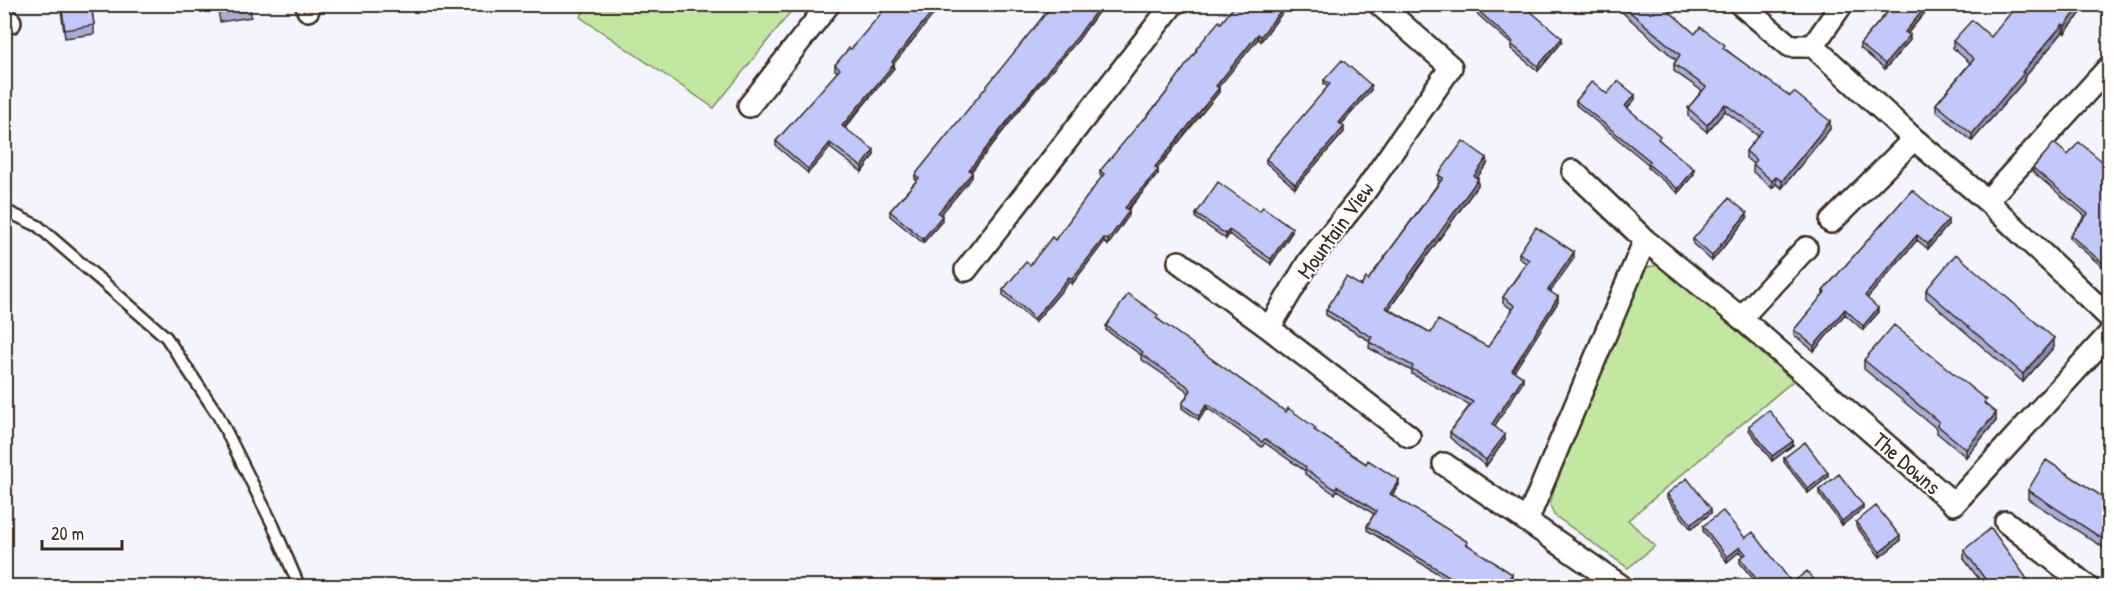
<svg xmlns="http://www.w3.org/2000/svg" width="2114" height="591" viewBox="0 0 2114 591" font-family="'Patrick Hand',sans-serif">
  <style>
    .green { fill: #c1e7a1; stroke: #7e8860; stroke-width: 1.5 }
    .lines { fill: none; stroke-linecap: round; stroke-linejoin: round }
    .lane-casing { stroke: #3b2a1e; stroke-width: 15 }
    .street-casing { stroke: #3b2a1e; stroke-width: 26 }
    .lane { stroke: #fff; stroke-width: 10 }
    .street { stroke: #fff; stroke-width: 21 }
    .wall { fill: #a6add7; stroke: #3b2a1e; stroke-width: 1.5 }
    .shaded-wall { fill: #878daf; stroke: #3b2a1e; stroke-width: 1.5 }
    .building { fill: #c1c9fa; stroke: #3b2a1e; stroke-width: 1.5 }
    .labels { text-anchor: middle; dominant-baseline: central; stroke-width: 4.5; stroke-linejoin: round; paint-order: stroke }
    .street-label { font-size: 22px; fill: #3b2a1e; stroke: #fff }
  </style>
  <rect width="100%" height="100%" fill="#f3f4fe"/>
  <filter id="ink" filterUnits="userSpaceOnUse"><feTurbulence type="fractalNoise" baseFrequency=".0167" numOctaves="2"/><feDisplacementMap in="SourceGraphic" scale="12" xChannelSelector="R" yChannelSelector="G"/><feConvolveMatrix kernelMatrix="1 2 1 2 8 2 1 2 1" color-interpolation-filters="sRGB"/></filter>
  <g filter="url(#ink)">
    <!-- green -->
    <path class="green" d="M590,4H796V5L714,108L580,17Z
      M1657,265L1667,269L1793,381L1628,520L1655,546L1628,568L1554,515L1550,505L1556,481L1640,269Z"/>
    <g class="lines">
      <!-- lane casing -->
      <g class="lane-casing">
        <path id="lane" d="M4,210L38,226L166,337L218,415L273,525L299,586"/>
      </g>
      <!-- street casing -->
      <g class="street-casing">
        <path id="street" d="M307,4L308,10
          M1379,4L1451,67L1363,194L1309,261L1269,328L1409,436
          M1740,4L1790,46H1813
          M1842,4L1813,46L1914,139L1987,201L2110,318
          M4,22H10
          M749,106L829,4
          M1573,171L1645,240L1741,318L1954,504L2110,333
          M1987,201L2110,66
          M1831,222L1914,139
          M1179,262L1269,328
          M966,270L1173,4
          M1741,318L1806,248
          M1444,464L1527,521
          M2006,522L2087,586
          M1621,586L1527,521L1645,240"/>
      </g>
      <!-- lane -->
      <use href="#lane" class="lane"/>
      <!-- street -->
      <use href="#street" class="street"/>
    </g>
    <!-- wall -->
    <path class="wall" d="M60,4H91L94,25V34L65,38Z
      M217,4H250L251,17L220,22Z
      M1039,4H1104L1078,40L1036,89L971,172L972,177L940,215L942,221L923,243L890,216V211L917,180L915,179V175L1048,11Z
      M1466,4H1528L1526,7L1562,42L1538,71L1511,49V44Z
      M1613,4H1661L1695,34L1725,49L1830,129L1782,188L1776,184L1772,188L1753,172V164L1746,158V151L1758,136L1725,111L1707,132L1688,116V108L1702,91L1674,71V64L1676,60Z
      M1887,4H1932L1908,33L1910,40L1885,69L1860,48V44L1889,10L1887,8Z
      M2088,4L2065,33L2063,32L2024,78V81L1972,141L1936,111V104L1970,63L1953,48V41L1991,37L2021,6Z
      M1283,12L1261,41L1258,39L1218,87L1219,92L1157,169L1158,174L1128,210L1129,215L1108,245L1104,242L1072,284L1069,282L1035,322L1003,295V290L1030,265L1055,240L1102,177L1100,175V171L1164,96L1196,53V49L1221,23Z
      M922,28L894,63V68L845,128L874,155L862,172L830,148L808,173L776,146V141L838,72L835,70V65L851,49Z
      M1324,80L1371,90L1341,125L1344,132L1295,188L1266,163V159L1328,87L1324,84Z
      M1607,94L1635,99L1627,108L1694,174L1678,193L1648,168V164L1576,105V101Z
      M2068,155L2109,167L2105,269L2070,239V235L2085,216L2033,172V168Z
      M1487,164L1476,178L1478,185L1389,309L1431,333L1488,347L1513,310L1503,303V297L1526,263L1519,258V253L1574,258L1550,291L1558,302L1514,371L1523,382L1494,426L1505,440L1486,466L1450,438V432L1470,405L1412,374V371L1369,348L1370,341L1326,315V310L1368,280L1440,181L1438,180V175Z
      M1912,190L1948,225L1928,249L1917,240L1867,298L1878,313L1863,330L1845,314L1814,351L1794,335V330L1823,295V291Z
      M1259,211L1292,232L1271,264L1229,234L1226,239L1196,218V214Z
      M1747,218L1712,261L1693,244V239Z
      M1926,290L2054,347L2023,382L1926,298Z
      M1158,319L1193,346L1286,412L1399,485L1392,495L1468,545L1512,578L1509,583L1515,586H1458L1367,530V526L1374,514L1337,490L1335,494L1305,474V471L1265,443L1262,447L1207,408L1199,420L1182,408V404L1189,393L1186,390L1141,359V355L1106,330V326Z
      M1864,360L1986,405L1996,421L1966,457L1937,433V429L1864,369Z
      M2109,390V405L2106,401V392Z
      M1749,426L1793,445L1772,461L1749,430Z
      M1784,458L1828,477L1808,493L1784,462Z
      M1819,490L1863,509L1842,525L1819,494Z
      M2028,490L2109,501V551L2028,499Z
      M1667,494L1711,513L1691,529L1667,498Z
      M1856,522L1900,541L1880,557L1856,526Z
      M1703,526L1745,538L1792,583L1818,586H1759L1740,563V558L1744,556L1740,551L1727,562L1703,531Z
      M1964,550L2032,586H1984L1964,559Z"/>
    <!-- shaded-wall -->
    <path class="shaded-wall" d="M938,4H942L892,66V62Z
      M1101,4H1104L1078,40L1036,89L969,174V170Z
      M1928,4H1932L1905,36V32Z
      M2082,4H2088L2065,33V26Z
      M1283,8V12L1261,41V36Z
      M2063,24V32L2024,78V81L1972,141V134L2022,72Z
      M1258,34V39L1216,90V86Z
      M1910,35V40L1885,69V64Z
      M1562,38V42L1538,71V66Z
      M894,64V68L842,130V126Z
      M1371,85V90L1339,127V123Z
      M1219,88V92L1155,171V167Z
      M1635,95V99L1625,111V106Z
      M1725,104V111L1707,132V125Z
      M1830,121V129L1782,188V181Z
      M1344,127V132L1295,188V184Z
      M830,143V148L808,173V169Z
      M874,150V155L862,172V167Z
      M1487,158V164L1474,182V176Z
      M1694,169V174L1678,193V189Z
      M1158,170V174L1125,212V208Z
      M972,173V177L938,218V213Z
      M1776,177V184L1772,188V181Z
      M1478,179V185L1386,313V308Z
      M1129,211V215L1108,245V240Z
      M1747,213V218L1712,261V256Z
      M942,216V221L923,243V239Z
      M1948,220V225L1928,249V244Z
      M1292,228V232L1271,264V259Z
      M1229,230V234L1226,239V234Z
      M1917,235V240L1865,301V296Z
      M1104,238V242L1072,284V279Z
      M1574,252V258L1548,295V290Z
      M2109,260V264L2105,269V265Z
      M1069,277V282L1035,322V318Z
      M1558,297V302L1512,375V370Z
      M1878,308V313L1863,330V326Z
      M1845,309V314L1814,351V346Z
      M2054,338V347L2023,382V374Z
      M1523,377V382L1492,430V424Z
      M1207,404V408L1199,420V416Z
      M1996,413V421L1966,457V449Z
      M1505,435V440L1486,466V460Z
      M1793,441V445L1772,461V456Z
      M1828,473V477L1808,493V489Z
      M1399,480V485L1390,498V494Z
      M1863,505V509L1842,525V521Z
      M1711,509V513L1691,529V524Z
      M1900,536V541L1880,557V552Z
      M1740,547V551L1727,562V557Z
      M1512,574V578L1507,586V582Z"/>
    <!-- building -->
    <path class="building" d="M61,4H91L94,25L65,30Z
      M219,4H250L251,8L220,13Z
      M889,4H938L892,62L894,64L842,126L874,150L862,167L830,143L808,169L776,141L840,69L835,65L849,48L851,49Z
      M1045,4H1101L1078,36L1036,85L969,170L972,173L938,213L942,216L923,239L890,211L919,178L915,175L1050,8Z
      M1236,4H1279L1283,8L1261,36L1258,34L1216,86L1219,88L1155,167L1158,170L1125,208L1129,211L1108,240L1104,238L1072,279L1069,277L1035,318L1003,290L1026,262L1030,265L1052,237L1055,240L1104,174L1100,171L1143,119L1144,120L1164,96L1197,50L1196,49L1219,21L1221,23Z
      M1471,4H1524L1523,5L1562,38L1538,66L1511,44L1513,42Z
      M1621,4H1661L1695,34L1700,27L1725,45L1723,48L1790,96L1794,92L1830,121L1782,181L1776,177L1772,181L1753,164L1756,160L1746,151L1762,131L1725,104L1707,125L1688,108L1706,87L1674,64L1680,55Z
      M1887,4H1928L1905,32L1910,35L1885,64L1860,44L1891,8Z
      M2018,4L2021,6L2022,4H2082L2065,26L2063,24L2022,72L2024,73L1972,134L1936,104L1974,59L1953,41L1972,20L1991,37Z
      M1342,60L1371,85L1339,123L1344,127L1295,184L1266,159L1330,84L1324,80Z
      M1592,81L1607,94L1618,81L1635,95L1625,106L1660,136L1658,139L1694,169L1678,189L1648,164L1650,161L1576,101Z
      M1463,141L1487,158L1474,176L1478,179L1386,308L1431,333L1438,320L1488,347L1515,306L1503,297L1529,260L1519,253L1536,227L1574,252L1548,290L1558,297L1512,370L1523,377L1492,424L1505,435L1486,460L1450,432L1473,402L1412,369L1413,366L1369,342L1372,337L1326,310L1346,277L1361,286L1366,278L1368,280L1443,178L1438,175Z
      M2079,142L2109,167V260L2105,265L2070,235L2088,214L2033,168L2054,143L2068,155Z
      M1218,182L1259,211L1263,207L1292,228L1271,259L1229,230L1226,234L1196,214Z
      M1912,190L1948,220L1928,244L1917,235L1865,296L1878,308L1863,326L1845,309L1814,346L1794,330L1825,292L1823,291Z
      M1729,198L1747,213L1712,256L1693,239Z
      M1956,254L2054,338L2023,374L1926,290Z
      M1128,294L1158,315L1156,318L1193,344L1192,345L1286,412L1288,408L1316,428L1314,430L1366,464L1368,460L1399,480L1390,494L1468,542L1466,544L1512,574L1507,582L1515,586H1465L1367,526L1376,511L1337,486L1335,489L1305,469L1306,467L1265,439L1262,442L1207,404L1199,416L1182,404L1191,390L1186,385L1141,354L1143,352L1106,326Z
      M1894,325L1986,400L1984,403L1996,413L1966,449L1937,425L1939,422L1864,360Z
      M2109,390V397L2106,392Z
      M1769,410L1793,441L1772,456L1749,426Z
      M1805,442L1828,473L1808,489L1784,458Z
      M2046,460L2109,501V543L2028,490Z
      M1839,474L1863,505L1842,521L1819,490Z
      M1687,478L1711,509L1691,524L1667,494Z
      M1876,506L1900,536L1880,552L1856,522Z
      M1723,511L1745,538L1753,532L1792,583L1807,571L1818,586H1769V585L1767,586H1762L1740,558L1746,554L1740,547L1727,557L1703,526Z
      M1991,528L2032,586H1990L1964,550Z"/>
  </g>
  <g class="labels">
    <!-- street labels -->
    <g class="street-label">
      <text transform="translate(1335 230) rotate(-54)">Mountain View</text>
      <text transform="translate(1907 463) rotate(41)">The Downs</text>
    </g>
  </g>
  <!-- margin -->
  <rect width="2114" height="591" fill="none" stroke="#fff" stroke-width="24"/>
  <rect x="12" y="12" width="2090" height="567" fill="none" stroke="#3b2a1e" stroke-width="2" filter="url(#ink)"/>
  <!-- scale -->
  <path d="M42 540v9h80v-9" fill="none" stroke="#3b2a1e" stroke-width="3"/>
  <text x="51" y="540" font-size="18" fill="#3b2a1e" stroke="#ffffff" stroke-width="4.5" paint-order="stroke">20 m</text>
</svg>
